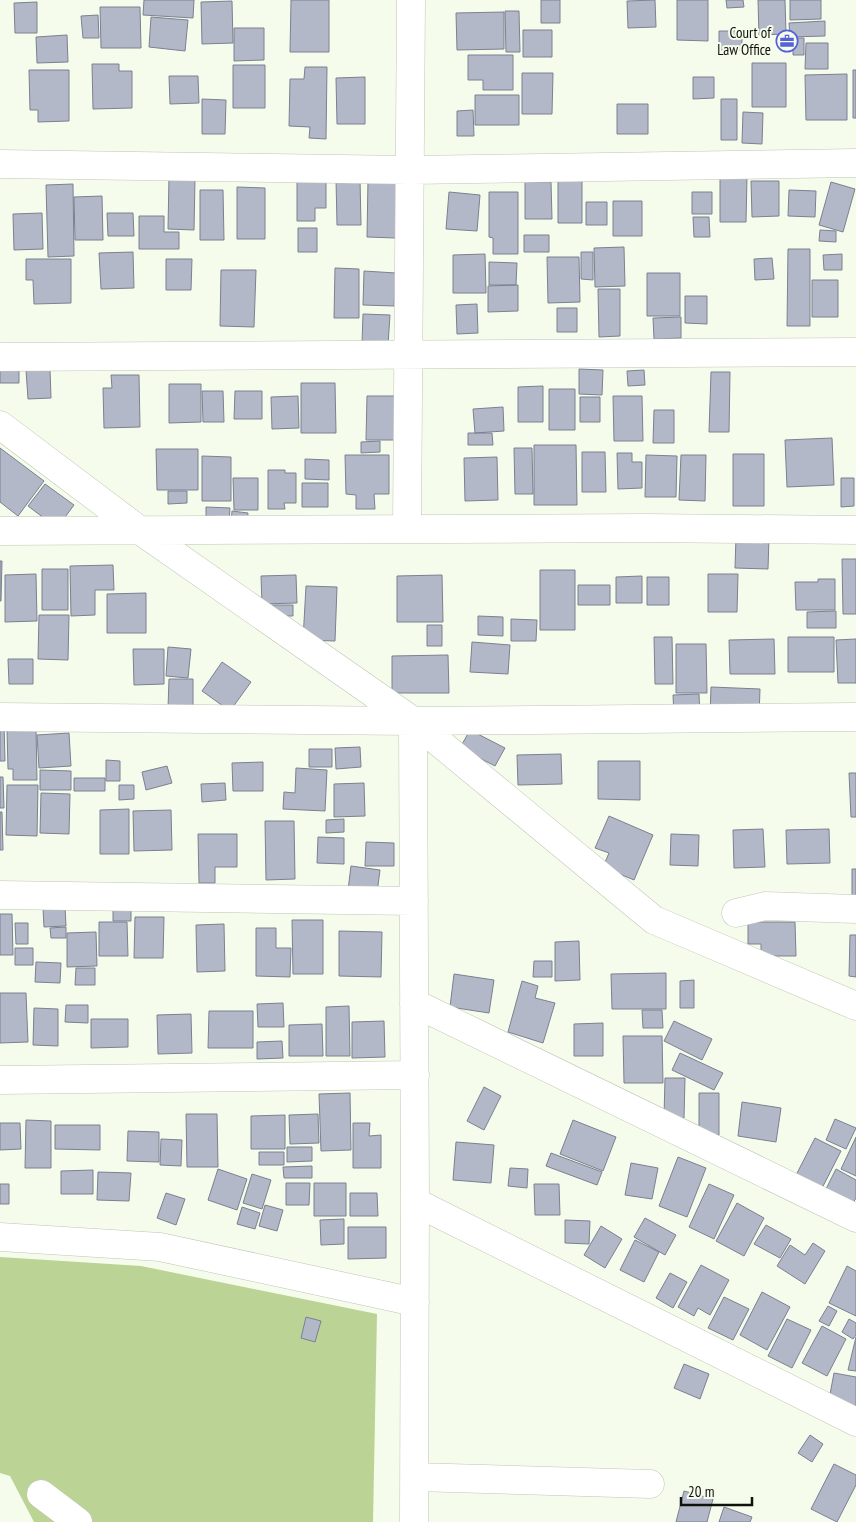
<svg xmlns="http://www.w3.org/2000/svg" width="856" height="1522" viewBox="0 0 856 1522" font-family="'PT Sans Narrow',sans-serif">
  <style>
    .forest { fill: #bbd496 }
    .building { fill: #b3b8c9; stroke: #7c8090 }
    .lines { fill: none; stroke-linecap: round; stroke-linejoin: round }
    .minor-casing { stroke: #bec6b5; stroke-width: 29 }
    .minor { stroke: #fff; stroke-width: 28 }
    .labels { text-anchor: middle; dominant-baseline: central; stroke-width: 4; stroke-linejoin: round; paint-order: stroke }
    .poi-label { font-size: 15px; fill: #0f110b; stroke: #f5fceb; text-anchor: end }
  </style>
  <rect width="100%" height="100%" fill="#f5fceb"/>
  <!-- forest -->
  <path class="forest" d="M0,1257L141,1266L377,1314L373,1522H34L10,1476L0,1473Z"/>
  <!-- building -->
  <path class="building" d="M144,0H194L193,18L143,15Z
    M291,0H329V52H290Z
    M541,0H560V23H541Z
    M655,0L656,27L628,28L627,1Z
    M677,0H708V41L677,40Z
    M726,0H743L744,7L727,8Z
    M758,0H785L786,34L759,35Z
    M790,0H821V19L790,20Z
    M232,1L233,43L202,44L201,2Z
    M37,2V33H15L14,3Z
    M100,7H140L141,48H101Z
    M505,11H519L520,52H506Z
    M504,12V49L457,50L456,13Z
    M98,15L99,38H83L81,16Z
    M151,17L188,20L185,51L149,47Z
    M825,21V36L790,37L789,23Z
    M234,28H264V60L234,61Z
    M523,30H552V57H523Z
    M719,31H742V50H719Z
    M67,35L68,62L37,63L36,37Z
    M793,38H804V55H793Z
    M806,43H828V69H805Z
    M468,55H513V90H483V80H468Z
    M752,63H786V107H752Z
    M92,64H119V71H132V108L93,109Z
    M233,65H265V108H233Z
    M305,67H327L326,139L309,138L310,127L289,126L290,79H304Z
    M29,70H69V121L38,122V110H30Z
    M853,70H856V118H853Z
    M522,73H553L552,114H522Z
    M847,74V120H806L805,75Z
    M169,76H198L199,103L170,104Z
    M365,77V124H337L336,78Z
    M693,77H714V98L693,99Z
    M475,95H519V125H475Z
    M202,99L226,100L225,134H202Z
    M721,99H737V140H721Z
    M617,104H648V134H617Z
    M473,110L474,136H457V111Z
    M743,112L763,113L762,144L742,143Z
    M169,177L195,178L194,230L168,229Z
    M720,177H747L746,222H720Z
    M297,179H326V208H315V221H297Z
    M336,179H360L361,225H337Z
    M582,179V223H558V180Z
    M368,180L397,181L396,238L367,237Z
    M751,181H779V216L752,217Z
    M525,182H551L552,219H525Z
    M831,182L855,189L843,232L819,225Z
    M73,184L74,256L48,257L46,185Z
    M237,187L265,188V239H237Z
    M200,190H223L224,240H200Z
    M789,190L816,191L815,217L788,216Z
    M449,192L480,195L477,231L446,229Z
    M489,192H518V254H493V238L489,237Z
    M692,192H712V214H692Z
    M102,196L103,240H75L74,197Z
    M613,201H642V236H613Z
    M586,202H607V225H586Z
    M42,213L43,249L14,250L13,214Z
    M107,213H133L134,236H108Z
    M139,216H164V232H179V249H139Z
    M693,217H709L710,237H694Z
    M298,228H317V252H298Z
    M820,230L836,231V242L819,241Z
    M524,235H549V252H524Z
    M624,247L625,286L595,287L594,248Z
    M788,249H810V326H787Z
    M133,252L134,288L101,289L99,253Z
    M581,252H593V280L581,279Z
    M485,254L486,293H453V255Z
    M842,254V270H824L823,255Z
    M547,257H579L580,302L548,303Z
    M772,258L774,279L755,280L754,259Z
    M26,259H71V303L34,304L33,280H26Z
    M166,259H192L191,290H166Z
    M489,262L517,263L516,285H489Z
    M335,268L359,269V318H334Z
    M221,270H256L254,327L220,326Z
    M364,271L396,273L394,306L363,305Z
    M647,273H680V316H647Z
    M812,280H838V317H812Z
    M518,285V311L488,312V286Z
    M598,289H620V336L599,337Z
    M685,296H707V324L685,323Z
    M477,304L478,333L457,334L456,305Z
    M557,308H577V332H557Z
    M363,314L390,315L388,345L362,343Z
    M681,317V338L654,339L653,318Z
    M0,368H19V383H0Z
    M50,369L51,398L28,399L26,370Z
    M579,369L603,370L602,395L579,394Z
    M644,370L645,385L628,386L627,371Z
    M711,372H730L729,432H709Z
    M111,375H139L140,427L104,428L103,388H112Z
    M301,383H335L336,433H301Z
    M169,384H201V422L169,423Z
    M543,386V422H518V387Z
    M549,389H575V430H549Z
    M202,391H223L224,422H203Z
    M235,391H262V419H234Z
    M298,396L299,428L272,429L271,397Z
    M367,396H398L397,440H366Z
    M613,396H642L643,441H614Z
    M580,397H600V422H580Z
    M503,407L504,431L475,433L473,409Z
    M654,410H674V443H653Z
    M468,433H492L493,445H468Z
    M832,438L834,485L787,487L785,440Z
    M380,441V452L361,453V442Z
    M534,445H576L577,505H534Z
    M0,448L44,481L18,516L0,502Z
    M514,448H532L533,494H515Z
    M156,449H198V490H157Z
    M582,452H605L606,492H582Z
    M617,453H632V462H642V488L618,489Z
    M733,454H764V506H733Z
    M345,455H389V494H374L375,509H356V495L346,494Z
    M646,455L677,456L676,497H645Z
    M681,455H706L705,501L679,500Z
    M202,456L231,457V501H202Z
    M497,457L498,500L465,501L464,458Z
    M305,459L329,460V480L305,479Z
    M268,470H285V473H296V503H284L285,509H268Z
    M233,478H258V510H234Z
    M841,478H854V506L841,507Z
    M302,483H328V507H302Z
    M45,484L74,505L57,528L28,506Z
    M168,491H187V503L168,504Z
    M206,507L230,508L229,521H206Z
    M232,511L248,513L247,524L231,523Z
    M736,537L769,538L768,569L735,568Z
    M842,559H856V614H843Z
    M0,561H2L1,601H0Z
    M113,565L114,590H95V615L71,616L70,566Z
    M42,569H68V610H42Z
    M540,570H575V630H540Z
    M36,574L37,621L5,622V575Z
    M708,574H738L737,612H708Z
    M296,575L297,603L262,604L261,576Z
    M442,575L443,622H397V576Z
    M642,576V603H616V577Z
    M647,577H669V605H647Z
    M818,579H835V610H796L795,582H818Z
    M578,585H610V605H578Z
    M306,586L337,587L335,641L303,640Z
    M146,593V633H107V594Z
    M272,605H293V616H272Z
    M836,611V628H807V612Z
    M39,615H69L68,660L38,659Z
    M478,616L503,617V636L478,635Z
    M511,619L537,620L536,641H511Z
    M427,625H442V646H427Z
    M654,637H672L673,684H655Z
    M788,637H834V672H788Z
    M774,639L775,674H730L729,640Z
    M856,639V683H838L836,640Z
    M472,642L510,645L508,674L470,672Z
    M676,644H706L707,693H676Z
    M168,647L191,649L188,678L166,676Z
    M133,649H164V684L134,685Z
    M448,655L449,693H392V656Z
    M8,659H33V684H9Z
    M222,662L251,682L230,711L202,691Z
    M169,679H193V708H168Z
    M711,687L760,689L759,717L710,716Z
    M699,694L700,717L674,716L673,695Z
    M0,723H4L5,761H0Z
    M36,728L37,780H13V769H8L7,729Z
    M470,730L505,748L495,766L460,748Z
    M69,733L71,766L39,768L37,735Z
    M360,747L361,767L336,769L335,748Z
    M309,749H332V767H309Z
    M561,754L562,784L518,785L517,755Z
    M106,760L120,761V781H106Z
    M598,761H640V800L598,799Z
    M263,762V791H233L232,763Z
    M167,766L172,783L146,790L142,772Z
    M296,768L327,770L325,811L283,809L284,792L295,793Z
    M40,770L71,771V790H40Z
    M849,773H856V817H851Z
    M0,777H3L4,808H0Z
    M74,778H105V791H74Z
    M225,783L226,800L202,802L201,784Z
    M364,783L365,816L334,817V784Z
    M7,785H38L37,836L6,835Z
    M119,785H134V799L119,800Z
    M41,793L70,794L69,834L40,833Z
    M129,809V854H100V810Z
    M171,810L172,850L134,851L133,811Z
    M0,812H2L3,850H0Z
    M609,816L653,835L634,880L603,867L609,853L595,848Z
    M344,819V832L326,833V820Z
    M265,821H294L295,879L266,880Z
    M763,829L765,867L734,868L733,830Z
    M829,829L830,863L787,864L786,830Z
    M198,834H237V867H215V883H199Z
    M671,834L699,835L698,866L670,865Z
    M318,837L344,838V864L317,863Z
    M366,842L394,843V866H365Z
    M351,866L380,870L377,893L348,890Z
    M852,869H856V898H852Z
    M65,907L66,926L44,927L43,908Z
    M113,910H131V921H113Z
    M0,914H12L13,955H0Z
    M135,917H164L163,958H134Z
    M292,920H323V974H293Z
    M99,922H127L128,956H99Z
    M748,922H795L796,956H761V944H748Z
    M15,923H28V944H16Z
    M224,924L225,971L197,972L196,925Z
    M66,927V938H51L50,928Z
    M256,928H276V948H291L290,977L256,976Z
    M339,931L382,932L381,977L339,976Z
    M96,932L97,966L67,967V933Z
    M850,935H856V977L849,976Z
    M579,941L580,980L555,981V942Z
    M15,948H33V965H15Z
    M534,961H552V977H533Z
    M36,962L61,963L60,983L35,982Z
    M76,968H95V985H75Z
    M666,973V1009H612L611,974Z
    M454,974L494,980L489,1013L450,1007Z
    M694,980V1008H680V981Z
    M522,981L538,986L535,998L555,1003L543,1043L508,1032Z
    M0,993H26L28,1042L0,1043Z
    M283,1003L284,1027H258L257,1004Z
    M66,1005H88V1023L65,1022Z
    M349,1006L350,1056H326V1007Z
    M34,1008L58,1009V1046L33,1045Z
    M642,1010H662L663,1028H643Z
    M209,1011H253V1048H208Z
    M191,1014L192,1053L158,1054L157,1015Z
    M91,1019H128V1047L91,1048Z
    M384,1021L385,1057L352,1058V1022Z
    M674,1021L712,1039L702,1060L664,1041Z
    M603,1023V1056H574V1024Z
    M322,1024L323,1056H289V1025Z
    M623,1036H662L663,1083H624Z
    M282,1041L283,1058L257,1059V1042Z
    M680,1053L723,1073L714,1090L672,1070Z
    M665,1078H685L684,1118L664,1117Z
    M484,1087L501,1096L484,1130L467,1121Z
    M350,1093L351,1150L321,1151L319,1094Z
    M699,1093H719V1135H699Z
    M742,1102L781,1108L776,1142L738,1136Z
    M186,1114H217L218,1167H187Z
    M318,1114L319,1143L290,1144L289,1115Z
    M285,1115V1149H251V1116Z
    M835,1119L856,1128L846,1149L826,1140Z
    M26,1120L51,1121V1168H25Z
    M573,1120L616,1137L603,1171L560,1154Z
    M0,1123H20L21,1149L0,1150Z
    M353,1123H370L369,1136L381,1135V1168H353Z
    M55,1125H100V1150L55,1149Z
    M128,1131L159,1132V1162L127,1161Z
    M856,1137V1176L841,1169Z
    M815,1138L841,1151L819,1194L793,1181Z
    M161,1139L182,1140L181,1166L160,1165Z
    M456,1142L494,1145L491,1183L453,1180Z
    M287,1147H312V1161L287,1162Z
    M259,1152H284V1165H259Z
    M551,1153L602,1172L597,1185L546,1166Z
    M678,1157L706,1168L687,1217L659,1206Z
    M631,1163L658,1168L652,1199L625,1195Z
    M312,1166V1178H284L283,1167Z
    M510,1168L528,1169L527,1188L508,1186Z
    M218,1169L247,1179L237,1210L208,1200Z
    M836,1169L856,1180V1198L853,1203L826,1189Z
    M93,1170V1194H61V1171Z
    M98,1172L131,1173L129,1201L97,1200Z
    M252,1174L271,1180L262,1209L243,1203Z
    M286,1183H310L309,1205H286Z
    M314,1183H346V1216H314Z
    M0,1184H9V1204H0Z
    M534,1184H559L560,1215H535Z
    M709,1184L734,1195L714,1239L689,1227Z
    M166,1193L185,1199L176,1225L157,1218Z
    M350,1193H377L378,1216H350Z
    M737,1203L764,1218L744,1256L716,1241Z
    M265,1205L283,1210L277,1231L259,1226Z
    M242,1207L260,1213L255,1229L237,1224Z
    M645,1218L676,1235L665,1255L634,1237Z
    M344,1219V1244L321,1245L320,1220Z
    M565,1220L590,1221L589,1244L565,1243Z
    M766,1225L791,1239L780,1258L754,1244Z
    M601,1226L622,1239L605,1268L584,1255Z
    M348,1227H386V1258L348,1259Z
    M635,1240L659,1252L644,1282L620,1270Z
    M813,1243L825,1251L805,1284L777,1266L790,1245L805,1255Z
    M701,1265L729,1280L710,1315L698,1308L694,1316L678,1307Z
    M847,1266L856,1271V1316L829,1303Z
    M670,1273L687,1282L673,1308L656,1298Z
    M762,1292L790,1307L767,1350L740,1335Z
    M724,1297L749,1309L733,1340L708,1328Z
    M828,1306L837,1311L829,1326L819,1321Z
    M306,1317L321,1321L315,1342L301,1338Z
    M787,1319L811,1330L792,1368L768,1356Z
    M849,1319L856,1323V1335L853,1339L842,1332Z
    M822,1326L846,1339L827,1376L802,1363Z
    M856,1337V1371L848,1370Z
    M684,1364L709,1374L700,1399L674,1388Z
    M834,1373L856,1377V1415L828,1405Z
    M810,1435L823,1444L812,1462L798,1453Z
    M834,1464L856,1475V1485L837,1522L811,1509Z
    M684,1491L713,1499L707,1522H676Z
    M724,1507L752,1517L750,1522H719Z"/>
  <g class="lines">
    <!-- minor casing -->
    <g class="minor-casing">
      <path id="minor" d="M0,164L410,170L856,163
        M0,357L856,352
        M0,425L138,529L413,721L654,920L856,1006
        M407,528L411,0
        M0,531L645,528L856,530
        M0,717L413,721L856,717
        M413,721L415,1202L414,1522
        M0,895L414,901
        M736,913L765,906L856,909
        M414,1003L856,1218
        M0,1080L415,1075
        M415,1202L856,1422
        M0,1237L160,1247L415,1302
        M415,1477L650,1484
        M41,1494L78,1522"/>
    </g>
    <!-- minor -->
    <use href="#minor" class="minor"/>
  </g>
  <!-- icons -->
  <defs>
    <g id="office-ring" transform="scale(1.125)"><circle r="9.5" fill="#f5fceb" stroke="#5562d8" stroke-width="1.5"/><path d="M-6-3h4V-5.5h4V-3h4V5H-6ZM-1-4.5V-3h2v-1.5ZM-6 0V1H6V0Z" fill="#5562d8"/></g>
  </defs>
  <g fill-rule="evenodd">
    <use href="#office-ring" x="787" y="41"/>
  </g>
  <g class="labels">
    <!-- poi labels -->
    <g class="poi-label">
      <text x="771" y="32">Court of<tspan x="771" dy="17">Law Office</tspan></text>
    </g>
  </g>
  <!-- scale -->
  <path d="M681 1497v8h71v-8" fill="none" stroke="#0f110b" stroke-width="2.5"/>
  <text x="688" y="1497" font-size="15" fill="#0f110b" stroke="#f5fceb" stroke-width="4" paint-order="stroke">20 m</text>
</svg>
